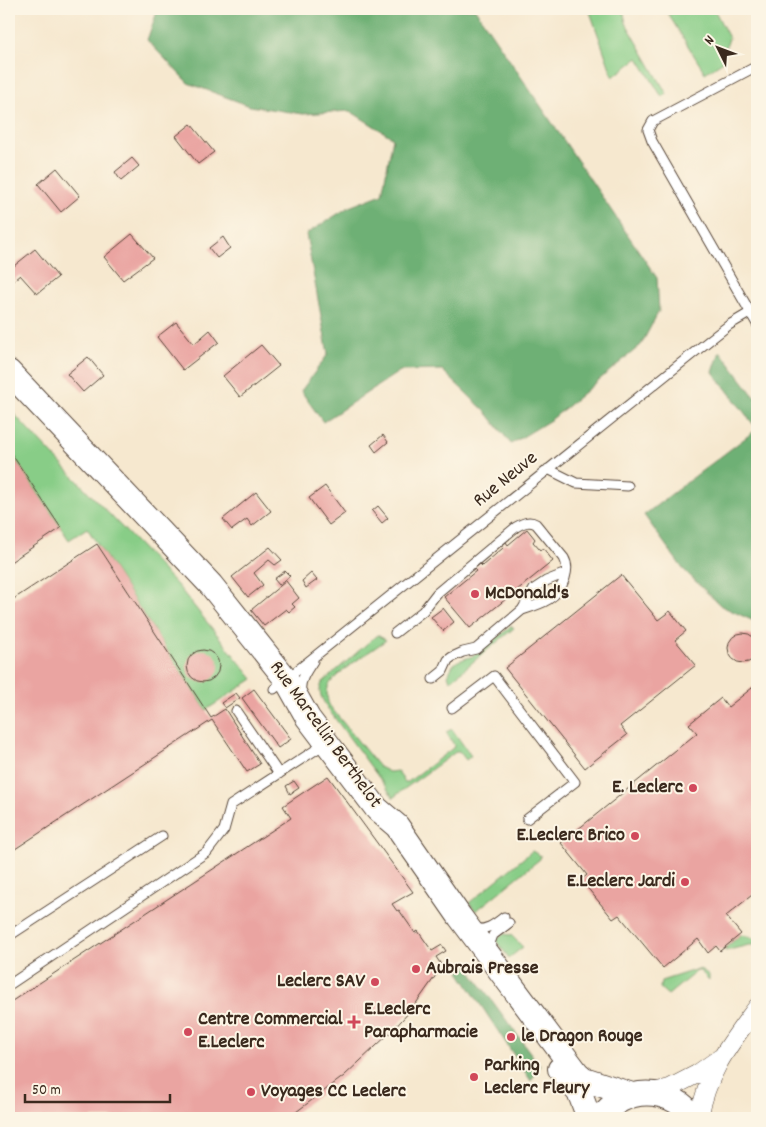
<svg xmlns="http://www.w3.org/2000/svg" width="766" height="1127" viewBox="0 0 766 1127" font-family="Dekko,sans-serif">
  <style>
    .green { fill: #88cd87; stroke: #627c52 }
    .forest { fill: #6eb074; stroke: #546d49 }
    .building { fill: #eaa4a1 }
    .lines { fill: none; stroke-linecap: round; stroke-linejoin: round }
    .lane-casing { stroke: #574639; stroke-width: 11 }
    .street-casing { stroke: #574639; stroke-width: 19 }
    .secondary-casing { stroke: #574639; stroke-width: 26 }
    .lane { stroke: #fff; stroke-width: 9 }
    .street { stroke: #fff; stroke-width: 18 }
    .secondary { stroke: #fff; stroke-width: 24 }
    .poi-dot { fill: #d1495b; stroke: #fcf5e5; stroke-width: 2 }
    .labels { text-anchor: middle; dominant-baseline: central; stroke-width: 4; stroke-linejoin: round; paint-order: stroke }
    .street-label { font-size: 20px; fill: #3b2a1e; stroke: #fcf5e5 }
    .poi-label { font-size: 20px; font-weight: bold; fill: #3b2a1e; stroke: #fcf5e5; text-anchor: start }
  </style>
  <rect width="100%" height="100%" fill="#fcf5e5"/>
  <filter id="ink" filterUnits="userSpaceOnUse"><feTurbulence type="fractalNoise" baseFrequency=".02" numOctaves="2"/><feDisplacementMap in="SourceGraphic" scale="10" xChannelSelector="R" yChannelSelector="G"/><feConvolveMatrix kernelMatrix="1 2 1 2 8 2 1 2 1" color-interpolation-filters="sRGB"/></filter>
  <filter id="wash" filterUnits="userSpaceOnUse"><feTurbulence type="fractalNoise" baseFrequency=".0096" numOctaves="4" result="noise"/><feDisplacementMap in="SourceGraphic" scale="20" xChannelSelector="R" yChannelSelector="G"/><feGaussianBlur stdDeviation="1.12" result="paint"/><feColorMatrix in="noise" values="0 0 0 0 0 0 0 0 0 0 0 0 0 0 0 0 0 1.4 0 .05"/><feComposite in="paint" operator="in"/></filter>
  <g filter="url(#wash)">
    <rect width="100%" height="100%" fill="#f6e8cf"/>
    <!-- green -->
    <path class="green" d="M589,9H623L626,23L667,94L662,97L638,58L613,77Z
      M665,9H714L729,38L722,62L705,73Z
      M9,409L177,585L253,679L206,710L87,528L69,540L9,450Z
      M512,626L514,628L450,681L448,675L453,665L458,661L473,656Z
      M377,635L386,640C373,650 336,672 329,685C326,691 327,699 329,705L379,767L389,772L397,771L405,782H408L453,748L454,745L446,732L452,729L471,756L466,760L459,751H457L396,795L394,798L328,709C323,700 316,692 323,682Z
      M532,851L541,856L540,859L476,911L469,903Z
      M503,934L511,935L523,947L509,958L497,942L496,940Z
      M741,935L757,939V945H749L725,951V948Z
      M698,969L702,970L709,975V980L700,971H697L668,995L660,988L661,981Z"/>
    <!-- forest -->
    <path class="forest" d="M158,9H475L657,278L659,311L641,345L552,419L511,444L486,412L442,370L400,371L323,422L301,391L328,354L306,234L349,207L382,194L393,138L350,111L303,114L250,106L188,83L147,40Z
      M720,351L757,400V622H756L721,606L683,569L644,515L757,429L713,372Z
      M466,965L540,1066L531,1081L459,972Z"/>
    <g id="blocks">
      <!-- building -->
      <path class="building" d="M191,124L214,152L198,164L176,136Z
        M132,158L139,166L121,181L115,172Z
        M57,168L80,196L61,212L38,184Z
        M132,234L153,258L123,280L104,257Z
        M223,237L230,248L217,258L209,248Z
        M35,249L58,277L37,294L20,275L9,284V270Z
        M176,322L194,344L210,330L219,342L183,370L157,337Z
        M261,345L279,366L240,397L223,376Z
        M88,357L103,375L83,392L67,374Z
        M383,435L388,442L376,452L371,445Z
        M9,450L61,528L9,563Z
        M325,486L345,513L329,525L309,498Z
        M256,492L271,511L252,526L247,519L232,530L223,519Z
        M378,506L388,518L382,523L372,511Z
        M527,529L535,539L533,542L540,550L543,548L553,561L470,628L444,597L476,571L474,569L480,564L482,566L503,548L501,546L506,542L508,545Z
        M97,544L211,718L225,709L260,764L247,772L212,720L9,853V602Z
        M270,547L282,560L275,565L269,560L254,573L263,585L248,597L232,577Z
        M285,571L290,576L279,585L274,579Z
        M311,573L317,580L306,588L302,581Z
        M621,575L658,620L670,611L686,631L675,640L696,665L620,726L627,735L585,768L505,668Z
        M286,581L299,598L292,604L295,607L289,612L286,609L264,626L251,610Z
        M443,608L454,622L443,631L431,617Z
        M728 648a15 15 0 1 1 30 0a15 15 0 1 1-30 0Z
        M187 666a16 16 0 1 1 32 0a16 16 0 1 1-32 0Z
        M757,684V891L726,916L741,934L720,951L716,946L708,953L698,939L663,968L619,915L613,919L581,880L587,875L561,843L697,733L689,724L721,698L728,707Z
        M254,689L291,739L278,748L242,698Z
        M236,693L240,698L225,708L221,703Z
        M328,776L413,892L392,904L397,911L399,910L415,933L418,931L432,951L442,945L446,951L436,957L442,966L439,971L412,1009L391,1032L344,1076L288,1118H9V1003L291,818L283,806Z
        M294,781L299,788L290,794L286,786Z"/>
    </g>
  </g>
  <g filter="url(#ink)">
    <use href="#blocks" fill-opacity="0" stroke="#574639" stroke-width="1"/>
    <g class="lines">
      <!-- lane casing -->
      <g class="lane-casing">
        <path id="lane" d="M757,66L653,121L648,130L652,141L757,324
          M548,469L576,483L628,486
          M395,633L423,611L437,593L516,527C523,523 529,520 536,524L564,558C568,565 567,571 565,578C558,599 541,604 522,610
          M433,679L443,671L448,660L452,657L463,652L476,649L522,610L534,589L546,581L566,573
          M274,689L711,339L729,325L751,312
          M301,692C299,681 307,670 313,661
          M452,708L494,676L575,782L527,819
          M236,711L279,774
          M473,929C486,931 494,925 504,917
          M9,936L162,836
          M488,949L493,935L509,923
          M9,985L207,852L224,830L231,805L320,747"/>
      </g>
      <!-- street casing -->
      <g class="street-casing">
        <path id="street" d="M650,1093L670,1088L697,1074L720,1058
          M699,1118C707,1072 730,1044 757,1007"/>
      </g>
      <!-- secondary casing -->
      <g class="secondary-casing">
        <path id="secondary" d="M9,372L211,585L286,679L308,718L377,809L397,826L460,917L577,1073L584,1079L632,1095
          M560,1069L580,1094L589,1118
          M601,1118C606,1111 612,1104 621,1100C645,1087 679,1094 693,1118"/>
      </g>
      <!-- lane -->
      <use href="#lane" class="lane"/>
      <!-- street -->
      <use href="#street" class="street"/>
      <!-- secondary -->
      <use href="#secondary" class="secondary"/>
    </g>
  </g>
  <!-- markers -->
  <g class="poi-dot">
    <circle cx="475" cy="594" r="5"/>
    <circle cx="693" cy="788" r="5"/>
    <circle cx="635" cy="836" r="5"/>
    <circle cx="685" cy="882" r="5"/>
    <circle cx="416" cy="969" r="5"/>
    <circle cx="375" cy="982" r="5"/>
    <path d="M351.5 1014.5h5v5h5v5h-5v5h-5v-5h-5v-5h5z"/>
    <circle cx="188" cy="1032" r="5"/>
    <circle cx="511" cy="1037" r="5"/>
    <circle cx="474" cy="1077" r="5"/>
    <circle cx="251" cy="1092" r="5"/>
  </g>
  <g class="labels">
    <!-- street labels -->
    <g class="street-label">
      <text transform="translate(506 480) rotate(-39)">Rue Neuve</text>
      <text transform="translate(325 735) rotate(54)">Rue Marcellin Berthelot</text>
    </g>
    <!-- poi labels -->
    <g class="poi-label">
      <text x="485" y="594">McDonald's</text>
      <text x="683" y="788" text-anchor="end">E. Leclerc</text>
      <text x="625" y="836" text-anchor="end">E.Leclerc Brico</text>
      <text x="675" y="882" text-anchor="end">E.Leclerc Jardi</text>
      <text x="426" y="969">Aubrais Presse</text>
      <text x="365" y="982" text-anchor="end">Leclerc SAV</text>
      <text x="364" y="1010">E.Leclerc<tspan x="364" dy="23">Parapharmacie</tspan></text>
      <text x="198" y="1020">Centre Commercial<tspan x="198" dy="23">E.Leclerc</tspan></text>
      <text x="521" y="1037">le Dragon Rouge</text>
      <text x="484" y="1066">Parking<tspan x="484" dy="23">Leclerc Fleury</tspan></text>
      <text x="261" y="1092">Voyages CC Leclerc</text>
    </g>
  </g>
  <!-- margin -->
  <rect width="766" height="1127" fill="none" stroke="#fcf5e5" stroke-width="30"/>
  <!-- north arrow -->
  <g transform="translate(718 48) rotate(312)" stroke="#fcf5e5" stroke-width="4" paint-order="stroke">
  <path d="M0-4L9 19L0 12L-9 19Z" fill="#3b2a1e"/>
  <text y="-8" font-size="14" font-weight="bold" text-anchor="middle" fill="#3b2a1e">N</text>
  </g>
  <!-- scale -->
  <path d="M25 1094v8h145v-8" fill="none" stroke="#3b2a1e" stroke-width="2.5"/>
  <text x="32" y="1094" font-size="15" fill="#3b2a1e" stroke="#fcf5e5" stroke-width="4" paint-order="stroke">50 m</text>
</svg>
